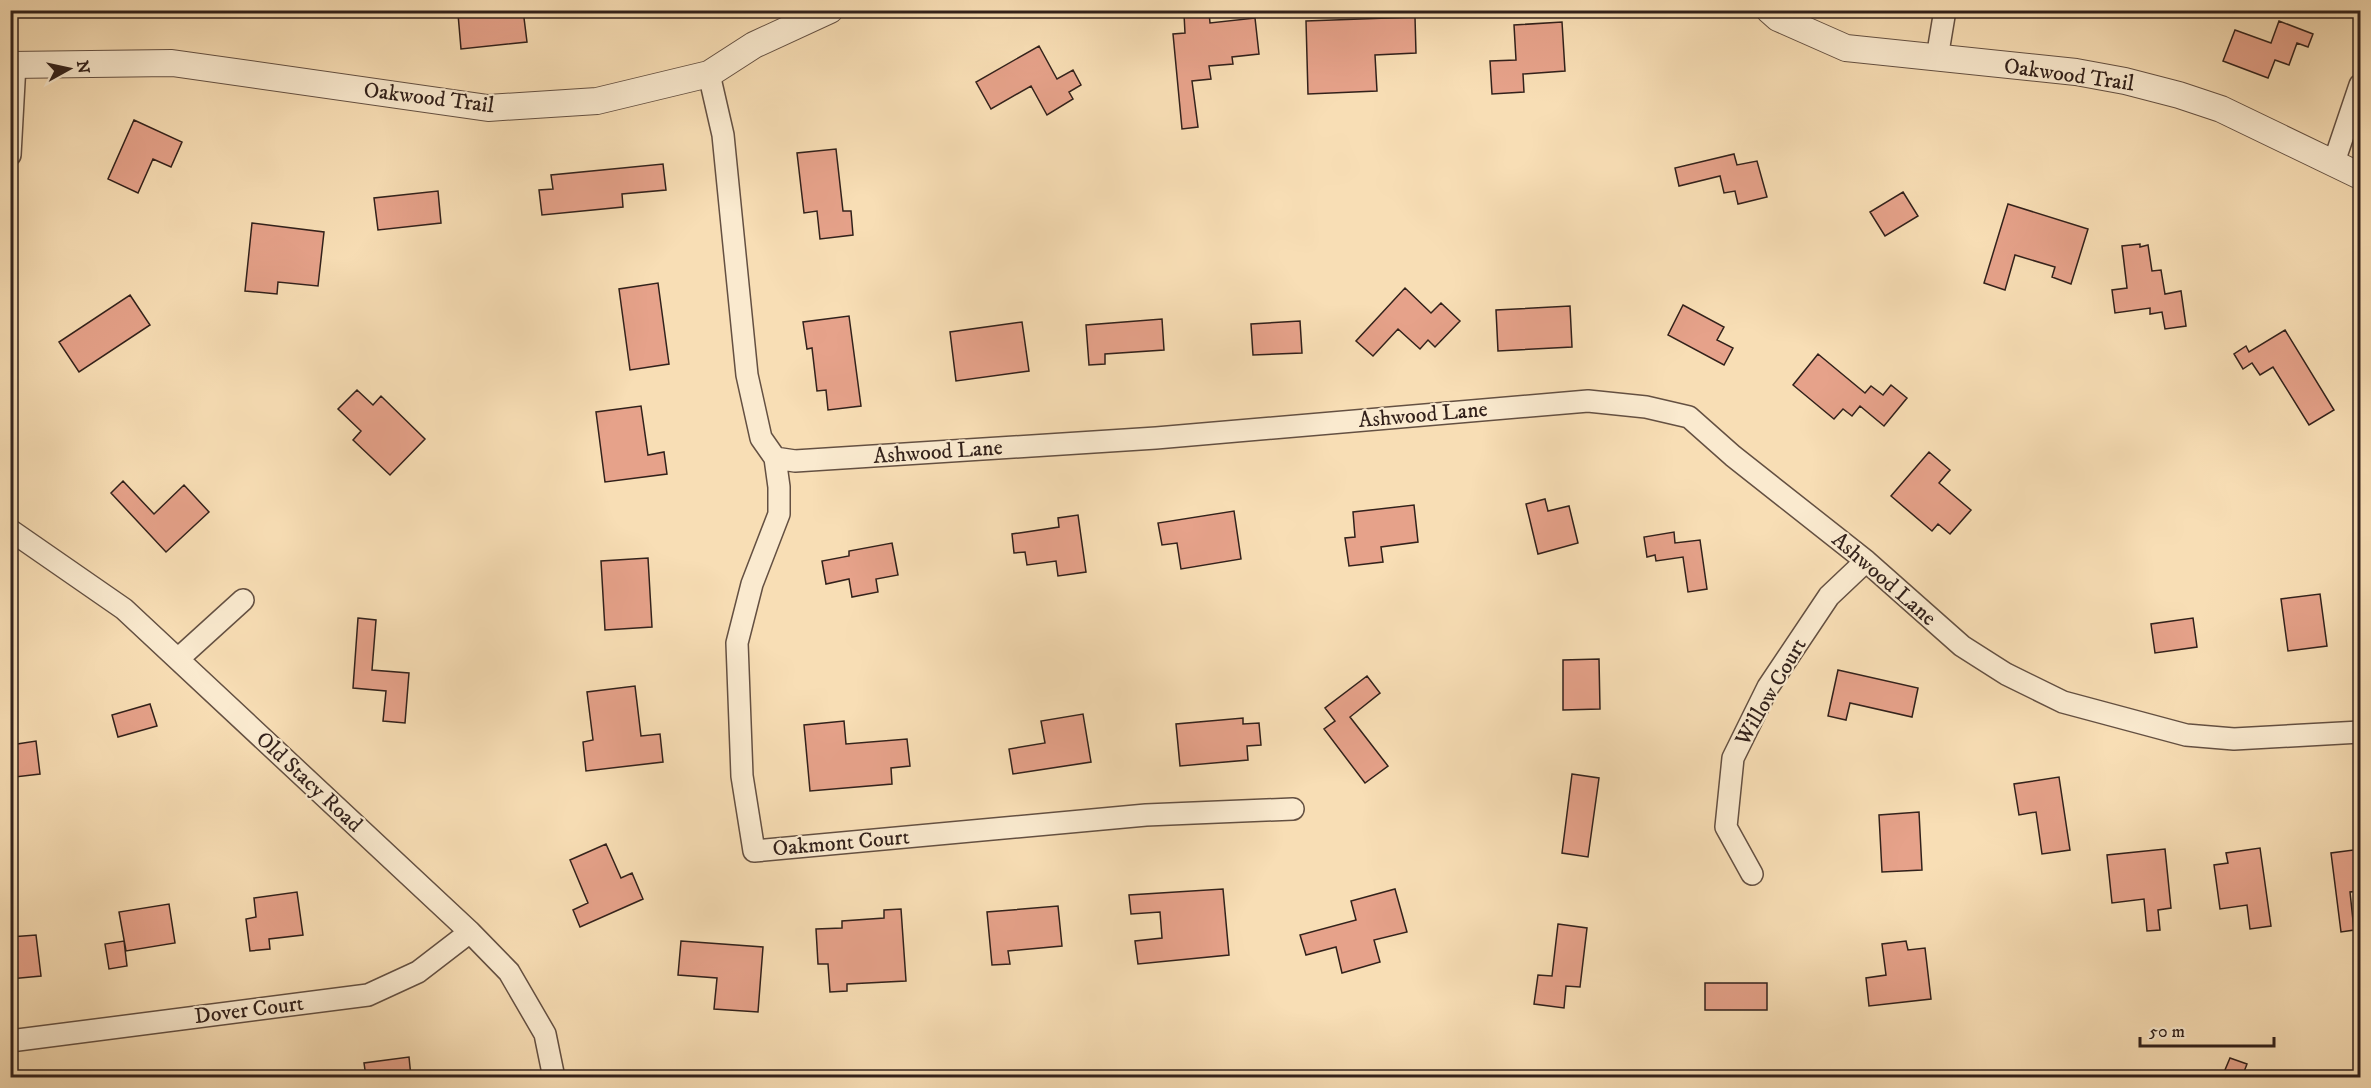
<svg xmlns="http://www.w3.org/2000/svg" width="2371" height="1088" viewBox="0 0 2371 1088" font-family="'IM FELL DW Pica',serif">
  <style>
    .building { fill: #e6a28a; stroke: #32211b; stroke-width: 1.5 }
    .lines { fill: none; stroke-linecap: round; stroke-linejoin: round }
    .minor-casing { stroke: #645042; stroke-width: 24 }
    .tertiary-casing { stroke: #645042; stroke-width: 28 }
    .minor { stroke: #faeacf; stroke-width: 21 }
    .tertiary { stroke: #faeacf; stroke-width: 26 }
    .labels { text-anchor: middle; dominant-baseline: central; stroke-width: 4.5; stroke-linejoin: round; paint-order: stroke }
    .street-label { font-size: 22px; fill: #32211b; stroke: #faeacf }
  </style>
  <rect width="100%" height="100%" fill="#f8deb5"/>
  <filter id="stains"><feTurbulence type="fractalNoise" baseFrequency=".00333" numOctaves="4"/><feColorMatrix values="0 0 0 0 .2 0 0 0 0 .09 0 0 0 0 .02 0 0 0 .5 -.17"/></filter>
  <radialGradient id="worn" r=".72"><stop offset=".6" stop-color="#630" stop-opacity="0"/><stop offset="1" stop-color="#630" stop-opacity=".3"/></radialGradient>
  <!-- building -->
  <path class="building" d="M498,10H523L527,42L461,49L458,14Z
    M1209,12L1210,23L1255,18L1259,54L1232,57L1233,64L1209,66L1211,79L1192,81L1198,127L1182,129L1173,34L1185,33L1184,14Z
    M1415,17L1416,53L1375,55L1377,91L1308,94L1306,21Z
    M2279,21L2313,34L2308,47L2297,43L2289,65L2275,60L2268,78L2223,61L2235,30L2271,43Z
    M1562,22L1565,71L1523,74L1524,92L1492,94L1490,61L1516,60L1514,25Z
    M1039,46L1057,79L1073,70L1081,85L1069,92L1073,99L1047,115L1031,86L991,109L976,82Z
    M134,120L182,142L171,167L153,159L138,193L108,179Z
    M836,149L843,211H851L853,235L820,239L817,211L804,213L797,153Z
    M1734,154L1737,165L1757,161L1767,197L1738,204L1735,191L1724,193L1720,176L1679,186L1675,168Z
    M663,164L666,190L622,194L623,207L542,215L539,190L553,189L551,175Z
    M438,191L441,223L378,230L374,198Z
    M1903,192L1918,216L1885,236L1870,212Z
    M2008,204L2088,229L2071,284L2052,277L2055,267L2015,255L2005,290L1984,283Z
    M252,223L324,232L318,286L278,282L277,294L245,291Z
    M2140,244V247L2148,245L2152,271L2161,270L2165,294L2181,291L2186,326L2165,329L2162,312L2150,314V308L2115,313L2112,290L2127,288L2122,246Z
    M658,283L669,364L630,370L619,289Z
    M1405,288L1431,313L1441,303L1460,321L1435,347L1428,340L1420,349L1398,329L1373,356L1356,341Z
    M130,295L150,325L79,372L59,342Z
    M1683,305L1724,327L1717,340L1733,348L1724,365L1668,335Z
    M1570,306L1572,347L1498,351L1496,310Z
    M849,316L861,406L828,410L826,390L817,391L812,348L807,349L803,322Z
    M1162,319L1164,350L1105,354V364L1089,365L1086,325Z
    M1300,321L1302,353L1253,355L1251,324Z
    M1022,322L1029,371L956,381L950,332Z
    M2285,330L2334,410L2309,425L2273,367L2260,375L2252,363L2243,369L2234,354L2246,346L2249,352Z
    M1818,354L1865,393L1871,386L1883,395L1891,385L1907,398L1884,426L1860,406L1852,416L1843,409L1834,419L1793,385Z
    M357,390L373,405L381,396L425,439L390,475L353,440L361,431L338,409Z
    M641,406L648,455L664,452L667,474L605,482L596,412Z
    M1929,452L1950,470L1939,483L1971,510L1950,534L1938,524L1932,531L1891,496Z
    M123,481L154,514L184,485L209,512L166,552L111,493Z
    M1545,499L1548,511L1569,506L1578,543L1538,554L1526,504Z
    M1414,505L1418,542L1381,547L1383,562L1349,566L1345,538L1355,537L1353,512Z
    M1234,511L1241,559L1181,569L1177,543L1162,545L1158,523Z
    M1078,515L1086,572L1058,576L1056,561L1027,565L1025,552L1014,553L1012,534L1059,527L1058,518Z
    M1674,532L1675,543L1700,540L1707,589L1688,592L1683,557L1656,561L1655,555L1647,557L1644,537Z
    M892,543L898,575L876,579L878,592L852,597L849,579L826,584L822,561L849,556V551Z
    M648,558L652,627L605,630L601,561Z
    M2320,594L2327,646L2288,651L2281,599Z
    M358,618L376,620L372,670L409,673L405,723L383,721L386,691L353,688Z
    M2193,618L2197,647L2155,653L2151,624Z
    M1599,659L1600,709L1563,710V660Z
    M1838,670L1918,688L1912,717L1850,703L1846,720L1828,716Z
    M1367,676L1380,693L1350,717L1388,766L1365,783L1324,729L1335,721L1325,708Z
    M635,686L641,736L660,734L663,762L586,771L583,742L593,740L587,692Z
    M150,704L157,726L118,737L112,715Z
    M1083,714L1091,762L1013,774L1009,749L1045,743L1041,721Z
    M1243,718V724L1259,723L1261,745L1247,746L1248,760L1180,766L1176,724Z
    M844,721L846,744L907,739L910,766L891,768L892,784L810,791L804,725Z
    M36,741L40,774L15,777L11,745Z
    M1572,774L1599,778L1588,857L1562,853Z
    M2059,777L2070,850L2042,854L2036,812L2019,815L2014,784Z
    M1919,812L1922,870L1882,872L1879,815Z
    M606,844L621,878L632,873L643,899L580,927L573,910L588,903L570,860Z
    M2260,848L2271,926L2250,929L2247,905L2220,909L2214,865L2228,863L2226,853Z
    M2165,849L2171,908L2158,910L2160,930L2147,931L2144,899L2112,903L2107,855Z
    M2361,849V891L2350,892L2354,930L2341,932L2331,853Z
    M1223,889L1229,955L1138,964L1135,941L1162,938L1160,912L1131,914L1129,895Z
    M1395,889L1407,932L1374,940L1380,962L1342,973L1336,947L1306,955L1300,935L1356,920L1351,901Z
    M297,892L303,935L269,939L270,949L250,951L246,919L256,917L254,898Z
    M169,904L175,943L126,951L119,912Z
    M1058,906L1062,946L1008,951L1010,964L992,965L987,912Z
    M901,909L906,981L847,984V991L830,992L828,964H818L816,929L842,928V921L884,918V910Z
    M1558,924L1587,928L1580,987L1566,986L1564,1008L1534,1004L1538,975L1552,976Z
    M36,935L41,976L10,979V937Z
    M124,941L127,966L109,969L105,944Z
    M681,941L763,947L758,1012L714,1009L717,978L678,975Z
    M1906,941L1908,950L1925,948L1931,999L1869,1006L1866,978L1886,975L1882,944Z
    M1705,983H1767V1010H1705Z
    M409,1057L411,1077H366L364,1063Z
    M2230,1058L2247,1064L2242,1077H2222Z"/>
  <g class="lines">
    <!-- minor casing -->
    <g class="minor-casing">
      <path id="minor" d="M1937,58L1945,10
        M709,74L723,135L747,375L761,438L775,458L795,461L1156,438L1588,401L1646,407L1689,417L1733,456L1866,561L1962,646L2006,674L2063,702L2186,735L2234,739L2360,732
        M10,155L15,64
        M2334,162L2360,85
        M775,458L779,487V514L752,584L737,643L742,776L754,851L1146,815L1293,809
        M10,530L124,609L470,932L509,972L545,1034L554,1078
        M178,659L243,600
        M1752,874L1726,827L1733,758L1768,687L1829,596L1866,561
        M10,1041L368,995L418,972L470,932"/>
    </g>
    <!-- tertiary casing -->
    <g class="tertiary-casing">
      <path id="tertiary" d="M1769,10L1778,18L1846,48L2076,72L2125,81L2179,95L2221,109L2360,176
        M10,65L172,63L488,108L597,101L709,74L754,45L830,10"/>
    </g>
    <!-- minor -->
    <use href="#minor" class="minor"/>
    <!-- tertiary -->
    <use href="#tertiary" class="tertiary"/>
  </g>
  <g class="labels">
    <!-- street labels -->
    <g class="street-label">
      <text transform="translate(2069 75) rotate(8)">Oakwood Trail</text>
      <text transform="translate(429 98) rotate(7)">Oakwood Trail</text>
      <text transform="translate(1423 415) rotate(-5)">Ashwood Lane</text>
      <text transform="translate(938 452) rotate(-4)">Ashwood Lane</text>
      <text transform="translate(1884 579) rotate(41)">Ashwood Lane</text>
      <text transform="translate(1771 692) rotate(-60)">Willow Court</text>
      <text transform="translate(309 782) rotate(43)">Old Stacy Road</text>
      <text transform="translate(841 843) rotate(-5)">Oakmont Court</text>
      <text transform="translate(249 1010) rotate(-7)">Dover Court</text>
    </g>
  </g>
  <!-- margin -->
  <rect width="2371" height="1088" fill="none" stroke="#f8deb5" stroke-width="36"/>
  <rect x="12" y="12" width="2347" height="1064" fill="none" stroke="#32211b" stroke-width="3"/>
  <rect x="18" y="18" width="2335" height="1052" fill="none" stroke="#32211b" stroke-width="1.5"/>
  <!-- north arrow -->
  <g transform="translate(69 69) rotate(82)" stroke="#faeacf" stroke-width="4.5" paint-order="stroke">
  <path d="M0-4.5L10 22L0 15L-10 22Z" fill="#32211b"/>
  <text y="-9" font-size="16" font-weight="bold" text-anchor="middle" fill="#32211b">N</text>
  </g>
  <!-- scale -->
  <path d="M2140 1037v9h134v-9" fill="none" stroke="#32211b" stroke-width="3"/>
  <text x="2149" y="1037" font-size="18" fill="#32211b" stroke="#faeacf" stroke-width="4.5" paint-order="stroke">50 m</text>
  <rect width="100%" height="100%" filter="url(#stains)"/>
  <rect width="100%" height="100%" fill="url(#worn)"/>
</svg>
